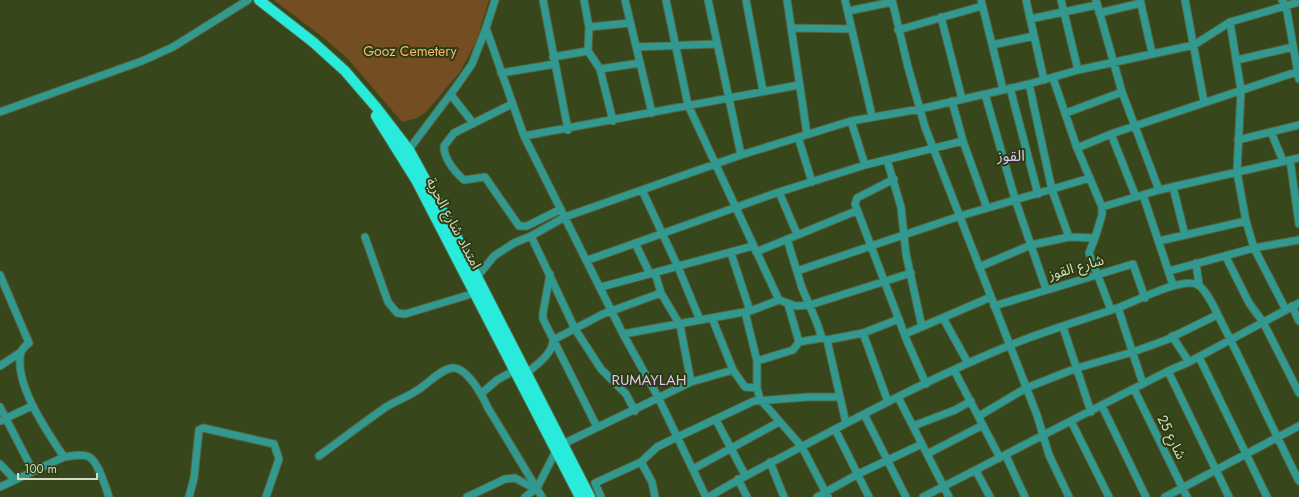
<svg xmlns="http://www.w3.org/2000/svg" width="1299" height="497" viewBox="0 0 1299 497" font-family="Jost,'Noto Sans Arabic',sans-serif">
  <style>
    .green { fill: #754d22 }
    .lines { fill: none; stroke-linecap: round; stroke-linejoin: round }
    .minor-casing { stroke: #56643d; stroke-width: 9 }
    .major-casing { stroke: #56643d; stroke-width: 12 }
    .minor { stroke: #31998f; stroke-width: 7 }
    .major { stroke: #28ebdb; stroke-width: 10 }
    .labels { text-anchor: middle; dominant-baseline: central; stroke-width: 4; stroke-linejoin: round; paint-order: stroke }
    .park-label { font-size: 14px; fill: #f7b878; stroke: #2d3b10 }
    .street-label { font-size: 14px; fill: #d2dbc4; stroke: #2d3b10 }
    .neighbourhood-label { font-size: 15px; fill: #dec4fc; stroke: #2d3b10 }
  </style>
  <rect width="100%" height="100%" fill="#37461b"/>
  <!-- green -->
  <path class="green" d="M274,0H489L476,42L460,72L426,112L417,118L402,122L348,59L324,38Z"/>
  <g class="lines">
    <!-- minor casing -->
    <g class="minor-casing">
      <path id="minor" d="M543,0L568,130
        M584,0L589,27L588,51L600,69L613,121
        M625,0L652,113
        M666,0L688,105L779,300L796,306L810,305L911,273
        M708,0L741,155
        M746,0L763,91
        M787,0L807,134
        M845,0L872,116
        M892,0L908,67L925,127L1037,415L1049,455L1069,497
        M981,0L1003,89
        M1026,0L1044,80
        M1061,0L1078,70
        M1096,0L1122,92L1159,190
        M1140,0L1152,53
        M1185,0L1204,102
        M1282,0L1286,6L1299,79
        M848,11L892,2
        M1099,13L1141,3
        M941,17L962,99
        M1030,19L1097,5
        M1230,22L1241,90L1237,172L1246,221L1254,248L1286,310
        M589,27L630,23
        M486,28L524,136L623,334L658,397L706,497
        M792,28L851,29
        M898,30L982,6
        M992,45L1034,36
        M636,47L716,44
        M553,57L588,51
        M1237,60L1293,47
        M600,69L640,63
        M501,73L555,64
        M1053,78L1077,148L1102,207V215L1095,238
        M1029,84L1052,190L1069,237
        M1010,88L1038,194
        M985,94L1015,199L1046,289
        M451,95L473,123
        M952,101L963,141L987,208
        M512,104L454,133L444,146C444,160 454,171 464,180L485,177L519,226H527L561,209
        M0,112L142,61L173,47L248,0
        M1066,113L1122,92
        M851,121L865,165
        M1271,132L1283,161
        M1111,134L1136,197
        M524,136L799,85
        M798,137L812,182
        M1238,140L1299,125
        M1077,148L1111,134L1299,71
        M407,152L456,87L472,64L486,28L495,0
        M887,160L901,207L906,254L922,327
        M1290,160L1299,224
        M894,179L857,198L855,204L907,341L926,384
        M1173,187L1185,235
        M642,190L678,267L700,320
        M779,192L797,234
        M1143,195L1173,285
        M1102,207L1159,190L1299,158
        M531,236L575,329L601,369L626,394L635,411
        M365,237L388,302L397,313L405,314L475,293
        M787,239L802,288L817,323L822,338
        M1159,241L1246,221
        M635,243L650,274
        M756,252L856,211
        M731,253L750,311
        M1226,257L1249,303L1263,322L1299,393
        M588,260L779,192L865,165L963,141
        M1196,263L1199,285
        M979,267L1031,245L1069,237L1095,238L1089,253L1111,310
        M797,271L960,216L1090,178
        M1169,271L1254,248L1299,240
        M655,273L661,293L680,325L691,382
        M550,274L543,313V319L597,427
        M0,275L29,343C26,345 23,348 21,352C13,383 48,433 64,457C71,456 80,454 87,456C98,459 105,486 109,497
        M477,277L494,256L514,243L531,236L565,217L741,155L851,121L920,109L1029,84L1078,70L1194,45L1230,22L1299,2
        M601,287L753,246
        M788,304L799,342
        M994,306L1133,264L1145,298
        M1292,306L1299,321
        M1118,308L1143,384
        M745,312L757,361V388L760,399L802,447L828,497
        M712,318L733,370L745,387L757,388
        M943,318L968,363
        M1063,327L1091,412
        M863,333L888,402
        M623,334L750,311L779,300
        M905,334L991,297
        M1172,336L1189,362
        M827,340L846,423
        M1199,357L1267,497
        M757,361L793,350L799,342L822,338L827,340L863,333L899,319
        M0,366L21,352
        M954,370L1000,458
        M1168,371L1229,497
        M527,373C536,365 553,354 553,340L603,314L661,293
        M1134,389L1187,497
        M482,393L497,380L515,370
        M898,397L949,497
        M1102,406L1146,497
        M0,407L33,471
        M864,414L906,497
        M979,416L1026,388L1077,368L1133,352L1166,340L1217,315
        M716,420L745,475
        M0,421L32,406
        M1071,421L1109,497
        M913,426L955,410L971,401
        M835,429L869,497
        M563,444L691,382L733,370
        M927,454L983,425
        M319,456C341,440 363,423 386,407C396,401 407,397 416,391C427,385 439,370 452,368C467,366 483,397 488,408L542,497
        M1006,456L1025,497
        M641,462L652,482L655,497
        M770,462L784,497
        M0,464L15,480
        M693,469L779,422
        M976,471L990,497
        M738,479L747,497
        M0,487L64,457
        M189,497L194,478L199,430L203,428L274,444L279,459L266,497
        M467,497L505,479L515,478L535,489
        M525,497L537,488L557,449
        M601,497L595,483L641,462L657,447L667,442L754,401L808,397H839
        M709,497C738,479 769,464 799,448C868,412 937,375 1008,346C1044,331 1083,320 1120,307C1136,301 1184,276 1198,285C1208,291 1218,316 1224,327C1250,378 1273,430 1299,481
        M817,497L858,474L922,444
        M923,497L1168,371L1189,362L1299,303
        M1165,497L1299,426"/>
    </g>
    <!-- major casing -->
    <g class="major-casing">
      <path id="major" d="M259,0L313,42L345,71L376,107L409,150L453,230L590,497
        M376,116L416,180L580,497"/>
    </g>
    <!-- minor -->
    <use href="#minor" class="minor"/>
    <!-- major -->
    <use href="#major" class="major"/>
  </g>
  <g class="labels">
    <!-- park labels -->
    <g class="park-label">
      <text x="410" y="51">Gooz Cemetery</text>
    </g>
    <!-- street labels -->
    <g class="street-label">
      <text transform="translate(454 223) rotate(62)">امتداد شارع الحرية</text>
      <text transform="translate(1076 267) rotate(-16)">شارع القوز</text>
      <text transform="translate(1172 437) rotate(64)">شارع 25</text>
    </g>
    <!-- neighbourhood labels -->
    <g class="neighbourhood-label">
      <text x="1011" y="156">القوز</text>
      <text x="649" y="380">RUMAYLAH</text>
    </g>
  </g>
  <!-- scale -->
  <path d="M18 473v6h79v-6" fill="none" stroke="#d2dbc4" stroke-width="2"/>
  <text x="24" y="473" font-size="12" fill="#d2dbc4" stroke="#2d3b10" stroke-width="3" paint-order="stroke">100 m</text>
</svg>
